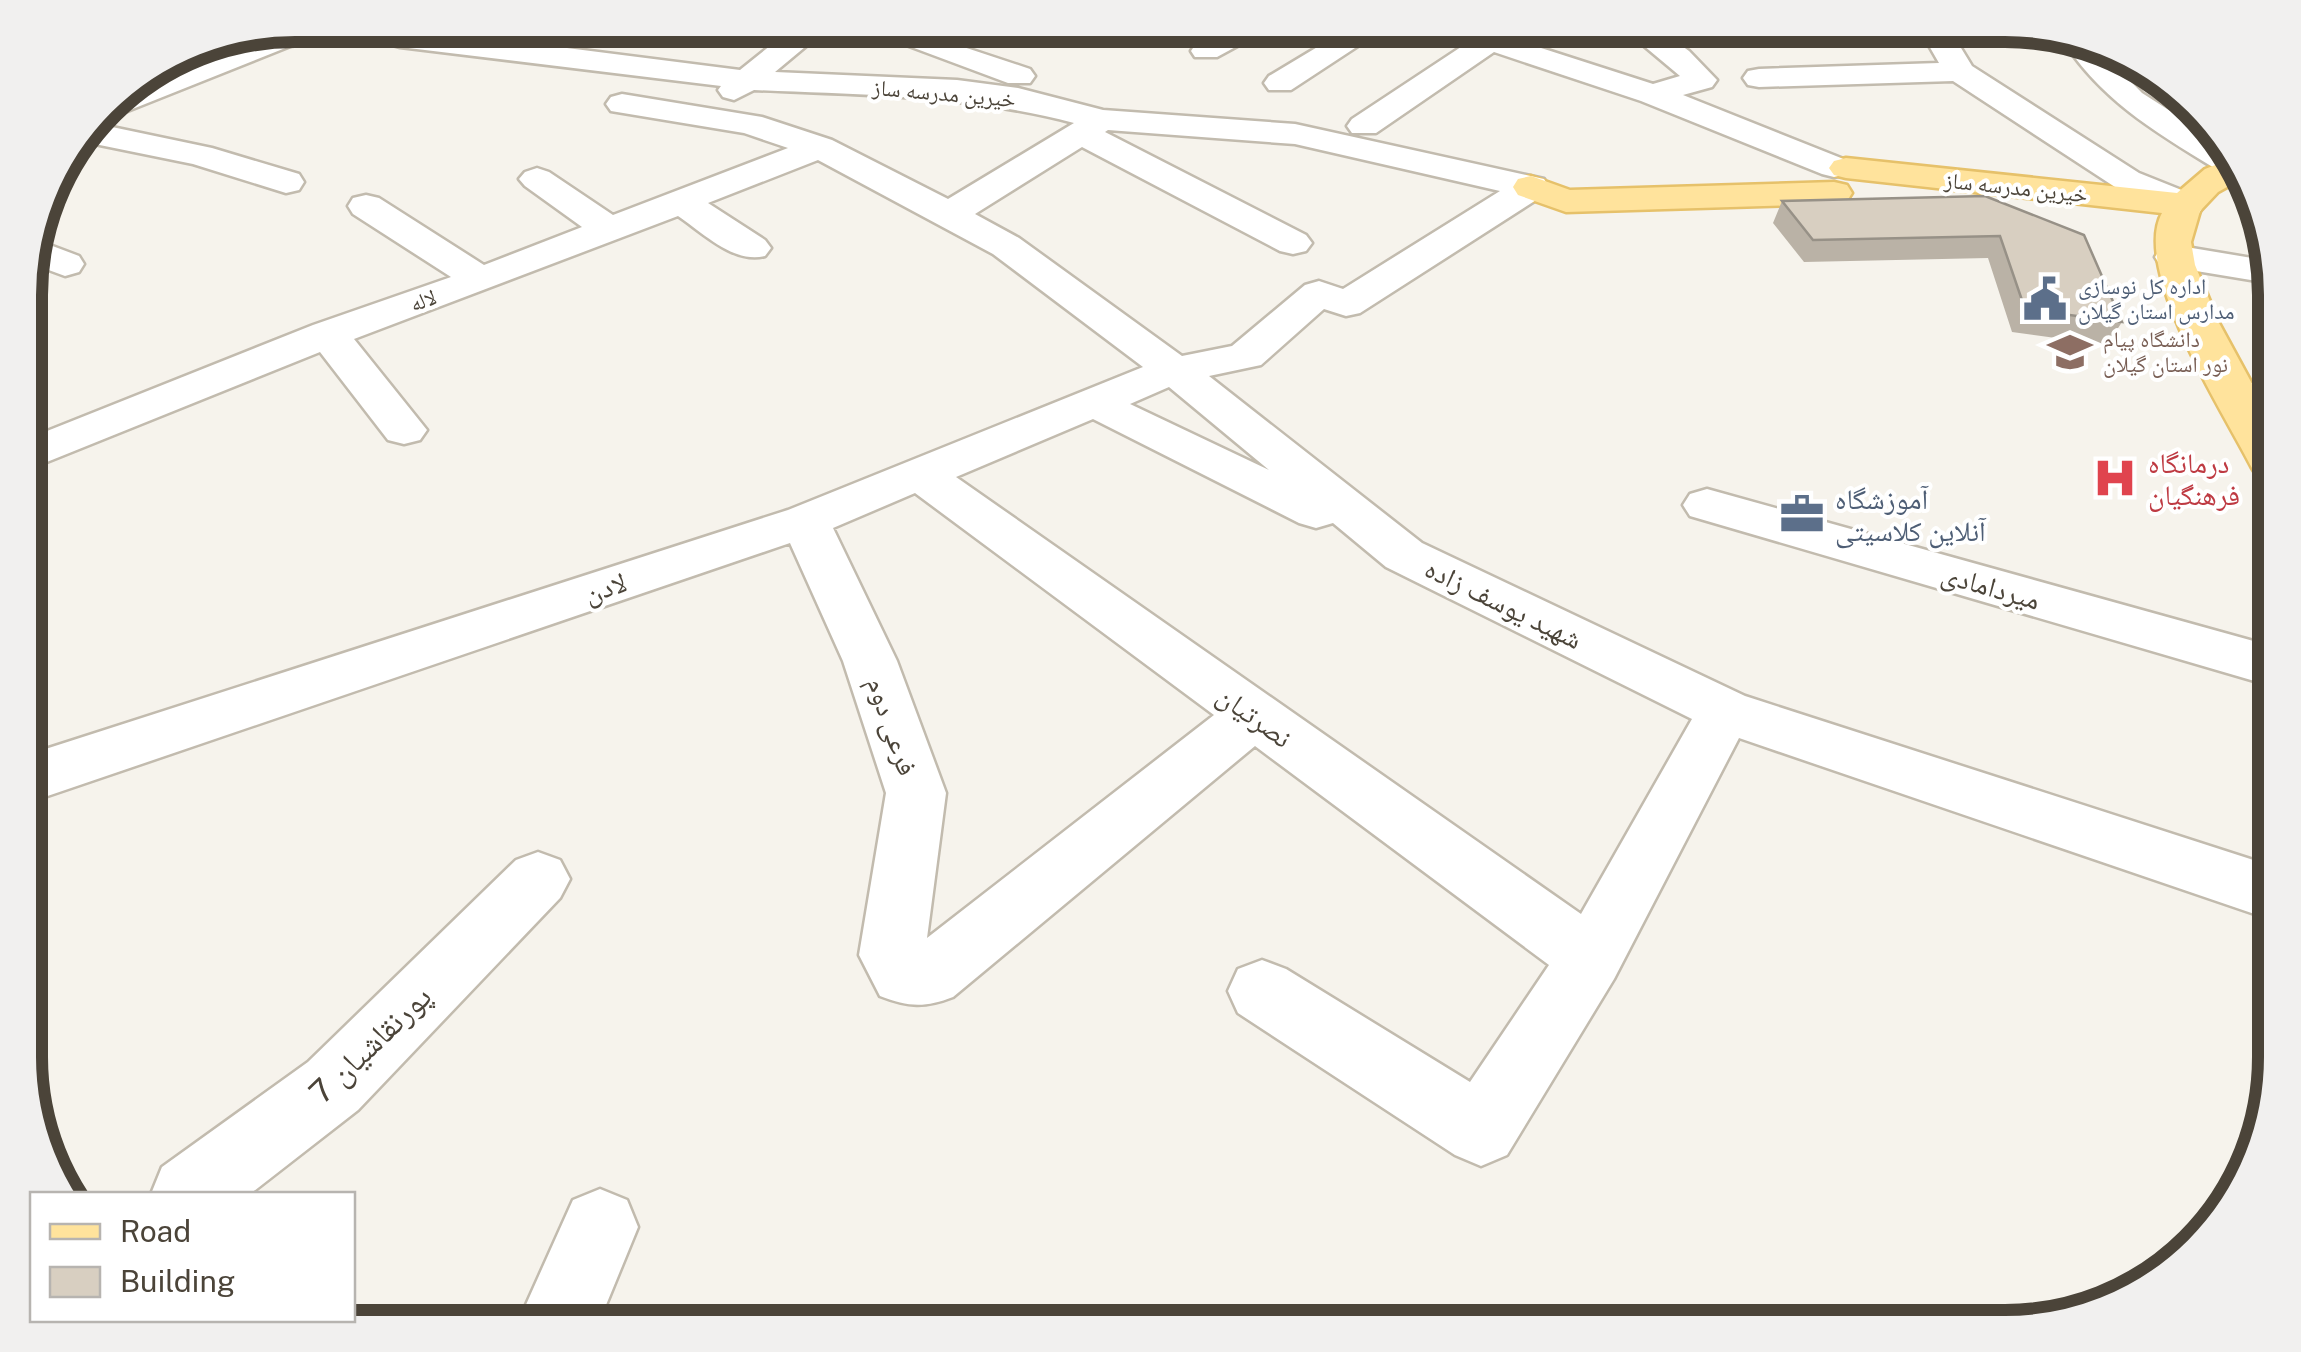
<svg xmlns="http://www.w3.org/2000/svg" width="2301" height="1352" viewBox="0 0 2301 1352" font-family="'Public Sans','Noto Naskh Arabic',sans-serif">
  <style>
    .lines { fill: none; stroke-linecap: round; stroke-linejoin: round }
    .minor-casing { stroke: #c2bbae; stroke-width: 5 }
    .major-casing { stroke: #e6c16a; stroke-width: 5 }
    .minor { fill: #fff; fill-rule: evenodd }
    .major { fill: #ffe39c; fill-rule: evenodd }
    .wall { fill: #bab2a6 }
    .building { fill: #d8cfc1; stroke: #979187; stroke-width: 2.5 }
    .labels { text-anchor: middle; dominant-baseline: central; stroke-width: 8; stroke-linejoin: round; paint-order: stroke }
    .far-street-label { font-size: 22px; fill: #4b4439; stroke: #fff }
    .far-service-label { font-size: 22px; fill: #4e5e75; stroke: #fff; text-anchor: start }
    .far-education-label { font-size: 22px; fill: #785e54; stroke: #fff; text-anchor: start }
    .health-label { font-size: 28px; fill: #be3a42; stroke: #fff; text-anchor: start }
    .service-label { font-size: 28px; fill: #4e5e75; stroke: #fff; text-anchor: start }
    .street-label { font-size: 28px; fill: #4b4439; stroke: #fff }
    .near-street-label { font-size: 32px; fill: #4b4439; stroke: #fff }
    .rim { fill: none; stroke: #4b4439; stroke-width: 12 }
  </style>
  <rect width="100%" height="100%" fill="#f6f3ec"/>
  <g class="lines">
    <!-- minor casing -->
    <g class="minor-casing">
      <path id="minor" d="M333,25L328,31L115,116L98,117L117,93L287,27Z
        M338,25H386L740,70L781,37L739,31L734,25H818L822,31L817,37L775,72L957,80L1018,88L1103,110L1295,124L1544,179L1549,187L1544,195L1360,313L1346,316L1324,309L1261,365L1209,376L1422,543L1745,696L2275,867V921L1739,738L1614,979L1507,1155L1481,1166L1455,1155L1238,1013L1228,991L1238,969L1262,960L1286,969L1470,1082L1549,965L1255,746L953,997C925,1008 908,1007 880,996L859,955L886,793L843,661L790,543L27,803V755L788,510L1143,367L993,254L818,160L708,203L765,240L771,248L765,256C734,264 703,233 678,216L354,339L427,430L420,440L404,444L388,440L320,352L27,470V439L313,325L451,277L353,214L348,206L353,198L366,195L379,198L484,265L582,227L525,186L519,179L525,172L537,168L549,172L613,215L788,148L744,133L611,111L606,104L611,97L622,94L762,117L832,140L948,199L1074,123C969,95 862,95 754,90L734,100L723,97L718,90L721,86L400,47L343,31ZM1108,130L1295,144L1500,191L1343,289L1319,281L1305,285L1232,346L1182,356L1019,238L975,214L1082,147L1280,251L1293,254L1306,251L1312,243L1306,235L1105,132ZM1169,387L1269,470L1130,404ZM1093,419L1299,523L1316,528L1333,523L1386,567L1692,719L1581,914L956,477ZM915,493L1214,715L927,938L946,793L897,661L833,528Z
        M897,25L1030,69L1035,76L1030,83H1008L890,39L885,33Z
        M1113,25H1150L1118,45H1098L1093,39Z
        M1233,25H1270L1265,31L1217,57H1195L1191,51L1195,45Z
        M1354,25H1390L1291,90H1269L1264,83L1269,76Z
        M1426,25H1470L1653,84L1680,76L1619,25H1653L1689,51L1717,80L1712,87L1683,95L1846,160L1851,167L1846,174L1834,177L1822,174L1641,101L1494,52L1376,133H1352L1347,126L1352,119L1467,43L1431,31Z
        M1917,25H1947L1972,66L2139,173L2199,197L2204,205L2199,213L2186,216L2173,213L2115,187L1953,81L1759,87L1748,85L1743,78L1748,71L1759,69L1939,63Z
        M2068,42L2100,50L2142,93L2225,146L2239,160L2244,175L2224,174C2164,137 2106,105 2066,45Z
        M93,123L212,148L299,174L304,182L299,190L286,193L193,164L80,141Z
        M34,239L79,256L84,264L79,272L65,276L27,262Z
        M2174,245L2270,261L2275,284L2160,265L2155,257L2160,249Z
        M2238,382L2275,385V411L2223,404L2216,395L2223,386Z
        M1707,489L2275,647V687L1690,516L1683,505L1690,494Z
        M538,852L560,860L570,879L560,898L358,1110L250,1194H151L162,1167L308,1062L516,860Z
        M600,1189L627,1200L638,1227L597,1327H516L573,1200Z"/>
    </g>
    <!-- major casing -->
    <g class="major-casing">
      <path id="major" d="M2236,157L2245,177L2218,192L2200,211L2191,242L2195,265L2219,323L2275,426V483L2258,478L2252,468C2224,413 2131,269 2162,213L1846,178L1834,175L1829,168L1834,161L1846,158L2177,193L2205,169Z
        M1531,176L1570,190L1834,182L1847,185L1852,193L1847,201L1834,204L1566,212L1518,195L1513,187L1518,179Z"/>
    </g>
    <!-- minor -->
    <use href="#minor" class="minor"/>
    <!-- major -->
    <use href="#major" class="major"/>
  </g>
  <!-- wall -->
  <path class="wall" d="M1985,196L2122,322L2107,345L2012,332L1988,258L1804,262L1773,223L1782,201Z"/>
  <!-- building -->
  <path class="building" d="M1985,196L2084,235L2122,322L2025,309L2000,236L1813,240L1782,201Z"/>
  <!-- icons -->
  <defs>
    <g id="civic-bare" transform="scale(3.45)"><path d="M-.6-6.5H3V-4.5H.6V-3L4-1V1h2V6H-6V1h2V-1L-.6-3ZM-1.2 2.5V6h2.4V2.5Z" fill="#5c6f8a" stroke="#fff" stroke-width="2.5" paint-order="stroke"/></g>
    <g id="university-bare" transform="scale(3.45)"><path d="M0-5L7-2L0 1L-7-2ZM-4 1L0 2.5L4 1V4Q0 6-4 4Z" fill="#8d6e63" stroke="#fff" stroke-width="2.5" paint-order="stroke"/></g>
    <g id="hospital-bare" transform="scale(3.45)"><path d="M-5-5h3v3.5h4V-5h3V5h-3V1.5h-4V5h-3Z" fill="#e0444e" stroke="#fff" stroke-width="2.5" paint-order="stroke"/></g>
    <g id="office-bare" transform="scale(3.45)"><path d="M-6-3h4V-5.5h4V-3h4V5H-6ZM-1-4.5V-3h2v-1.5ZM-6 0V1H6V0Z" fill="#5c6f8a" stroke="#fff" stroke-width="2.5" paint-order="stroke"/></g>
  </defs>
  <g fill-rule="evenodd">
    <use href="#civic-bare" x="2045" y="299"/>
    <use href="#university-bare" x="2070" y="352"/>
    <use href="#hospital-bare" x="2115" y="478"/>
    <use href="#office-bare" x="1802" y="514"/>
  </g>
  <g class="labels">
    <!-- far-street labels -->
    <g class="far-street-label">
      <text transform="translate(944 93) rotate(5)">خیرین مدرسه ساز</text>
      <text transform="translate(2016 187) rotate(6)">خیرین مدرسه ساز</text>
      <text transform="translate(423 300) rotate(-20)">لاله</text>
    </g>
    <!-- far-service labels -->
    <g class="far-service-label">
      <text x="2078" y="286">اداره کل نوسازی<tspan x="2078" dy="25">مدارس استان گیلان</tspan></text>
    </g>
    <!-- far-education labels -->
    <g class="far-education-label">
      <text x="2103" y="339">دانشگاه پیام<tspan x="2103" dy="25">نور استان گیلان</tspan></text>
    </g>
    <!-- health labels -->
    <g class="health-label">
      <text x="2148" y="462">درمانگاه<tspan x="2148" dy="32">فرهنگیان</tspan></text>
    </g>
    <!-- service labels -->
    <g class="service-label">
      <text x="1835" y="498">آموزشگاه<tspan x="1835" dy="32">آنلاین کلاسیتی</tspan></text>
    </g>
    <!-- street labels -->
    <g class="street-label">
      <text transform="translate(1991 586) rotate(16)">میردامادی</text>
      <text transform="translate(605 587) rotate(-18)">لادن</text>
      <text transform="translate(1504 603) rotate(26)">شهید یوسف زاده</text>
      <text transform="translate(1255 716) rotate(36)">نصرتیان</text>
      <text transform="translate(893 726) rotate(71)">فرعی دوم</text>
    </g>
    <!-- near-street labels -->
    <g class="near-street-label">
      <text transform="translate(370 1044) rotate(-44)">پورنقاشیان 7</text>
    </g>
  </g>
  <!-- crop -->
  <path d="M0 0H2301V1352H0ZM295 42H2005A253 253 0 0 1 2258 295V1057A253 253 0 0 1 2005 1310H295A253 253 0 0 1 42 1057V295A253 253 0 0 1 295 42Z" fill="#f1f0ef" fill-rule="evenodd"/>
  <path class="rim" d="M295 42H2005A253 253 0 0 1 2258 295V1057A253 253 0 0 1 2005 1310H295A253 253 0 0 1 42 1057V295A253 253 0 0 1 295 42Z"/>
  <!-- legend -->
  <rect x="30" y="1192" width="325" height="130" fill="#ffffff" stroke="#b7b4b0" stroke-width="2.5"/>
  <rect x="50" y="1224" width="50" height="15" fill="#ffe39c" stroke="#b7b4b0" stroke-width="2.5"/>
  <text x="120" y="1242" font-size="30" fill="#4b4439">Road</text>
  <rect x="50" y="1267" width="50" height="30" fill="#d8cfc1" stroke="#b7b4b0" stroke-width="2.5"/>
  <text x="120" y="1292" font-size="30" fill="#4b4439">Building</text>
</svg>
